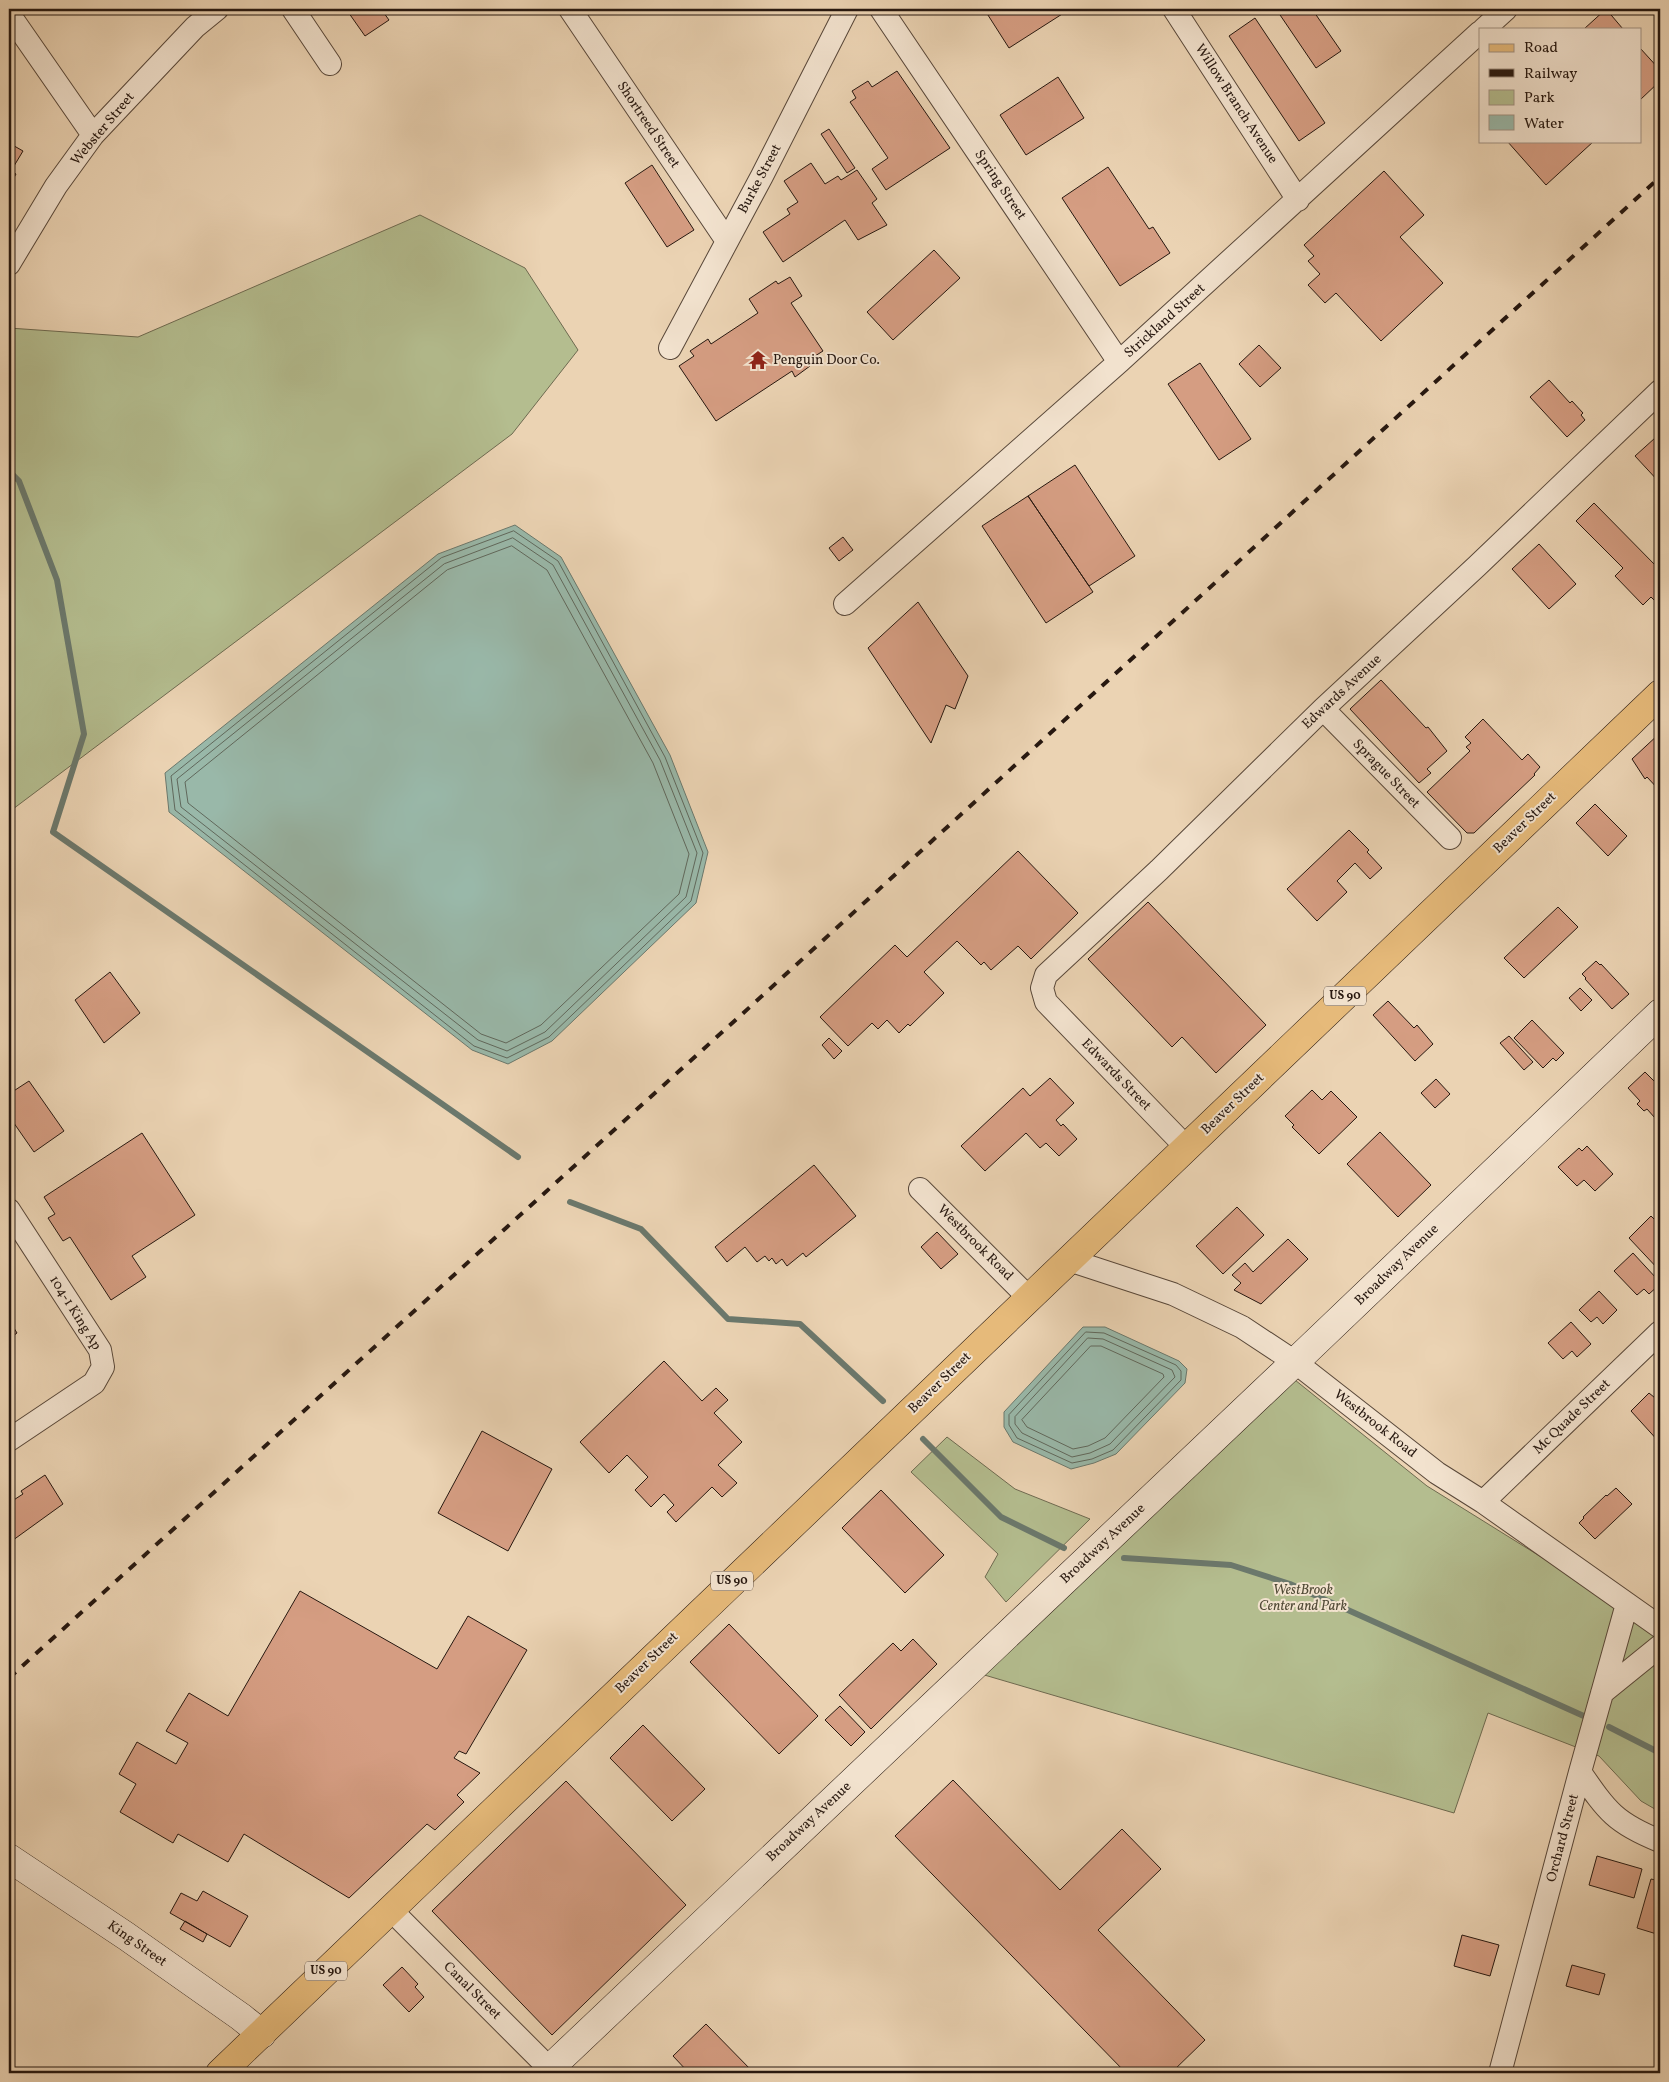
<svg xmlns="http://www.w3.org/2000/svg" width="1669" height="2082" viewBox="0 0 1669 2082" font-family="Vollkorn,serif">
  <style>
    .green { fill: #b4bd8f; stroke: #6e6a50 }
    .water { fill: #99b8a9; stroke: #6b786c }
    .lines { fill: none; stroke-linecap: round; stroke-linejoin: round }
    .shore { stroke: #60685c; stroke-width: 1 }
    .stream { stroke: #6b786c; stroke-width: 6 }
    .building { fill: #d59d82; stroke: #271810 }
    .street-casing { stroke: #584739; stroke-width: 24 }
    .secondary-casing { stroke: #271810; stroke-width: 29 }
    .primary-casing { stroke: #271810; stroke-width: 29 }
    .street { stroke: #f2e2ce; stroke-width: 22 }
    .secondary { stroke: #f2e2ce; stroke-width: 28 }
    .primary { stroke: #e6ba7a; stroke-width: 28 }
    .rail { stroke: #271810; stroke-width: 4; stroke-dasharray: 9 9; stroke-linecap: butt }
    .labels { text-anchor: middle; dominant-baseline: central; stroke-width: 4; stroke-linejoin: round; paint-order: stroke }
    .shield { fill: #f2e2ce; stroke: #645549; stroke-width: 1 }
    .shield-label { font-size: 12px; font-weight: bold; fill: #271810 }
    .street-label { font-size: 14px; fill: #271810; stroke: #f2e2ce }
    .poi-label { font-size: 14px; fill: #271810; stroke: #f2e2ce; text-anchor: start }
    .park-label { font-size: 14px; font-style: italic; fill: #514a36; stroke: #f2e2ce }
  </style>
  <rect width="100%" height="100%" fill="#ebd3b3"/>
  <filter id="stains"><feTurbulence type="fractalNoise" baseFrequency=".004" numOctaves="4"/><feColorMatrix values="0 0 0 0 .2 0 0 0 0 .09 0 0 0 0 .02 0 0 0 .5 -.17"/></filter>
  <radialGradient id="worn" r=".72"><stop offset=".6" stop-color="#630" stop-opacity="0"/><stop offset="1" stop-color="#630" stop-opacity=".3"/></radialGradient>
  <!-- green -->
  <path class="green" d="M420,215L525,268L578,350L512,434L9,812V328L138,337Z
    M1295,1380L1427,1486L1583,1583L1660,1634V1812L1641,1801L1599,1756L1488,1713L1454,1813L981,1674Z
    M947,1437L1015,1489L1090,1519L1006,1602L985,1577L998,1554L911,1472Z"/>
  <!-- water -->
  <path class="water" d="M515,525L561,557L670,755L708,852L696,903L552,1041L508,1064L472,1050L169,812L165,773L438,554Z
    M1083,1327H1105L1179,1361L1187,1369L1185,1383L1116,1454L1094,1463L1071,1469L1013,1442L1004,1427V1412Z"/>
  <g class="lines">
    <!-- shore -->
    <path class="shore" d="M514,531L558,561L665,757L703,853L691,901L549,1037L507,1058L474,1046L175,810L171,776L441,558Z
      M513,538L553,565L660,760L697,853L686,897L545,1032L507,1051L478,1040L181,807L177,779L444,564Z
      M512,546L547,570L653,763L689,854L679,894L541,1025L506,1043L481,1034L188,803L185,782L447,570Z
      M1086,1332L1104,1333L1176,1365L1181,1371V1380L1113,1450L1092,1459L1072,1463L1017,1438L1009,1425V1415Z
      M1088,1338L1103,1339L1172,1370L1175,1377L1110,1444L1090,1453L1072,1457L1022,1433L1015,1424V1417Z
      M1091,1346H1101L1163,1374L1164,1377L1105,1438L1088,1446L1073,1449L1027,1427L1022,1420Z"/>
    <!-- stream -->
    <path class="stream" d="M9,471L19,481L57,580L84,734L53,832L518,1157
      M570,1202L641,1229L728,1319L800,1324L883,1401
      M923,1439L1001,1517L1064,1548
      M1124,1558L1231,1565L1290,1584L1586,1717
      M1609,1727L1660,1753"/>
  </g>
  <!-- building -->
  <path class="building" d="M346,9H381L389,20L365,36Z
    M989,9H1070L1009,48L986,12Z
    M1276,9H1312L1341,51L1316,68Z
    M1606,9L1623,29H1584Z
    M1255,18L1325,123L1299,141L1229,36Z
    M1640,48L1660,70V81L1640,100Z
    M897,71L950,148L886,190L872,169L888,158L850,102L856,98L852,91L868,81L872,87Z
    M1058,77L1084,118L1026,155L1000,115Z
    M829,129L855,168L847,173L821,134Z
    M1507,141H1594L1546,185Z
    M9,143L23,151L11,171L16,174L10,185Z
    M811,163L825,184L838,176L841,180L857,170L877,199L872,203L887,225L858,240L845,220L783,262L763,232L790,214L787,209L798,202L784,181Z
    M652,165L694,230L667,247L625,183Z
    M1108,167L1149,229L1153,227L1170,253L1120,286L1062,198Z
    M1384,171L1424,215L1400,237L1443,283L1381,341L1336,293L1325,303L1308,285L1320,274L1308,261L1314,256L1304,245Z
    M934,250L960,278L893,340L867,312Z
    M790,277L802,296L791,303L823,351L807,361L810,366L795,377L792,371L716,421L679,366L694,356L690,351L708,339L711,344L758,313L749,299L776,281L778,284Z
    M1259,345L1281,368L1260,387L1239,364Z
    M1200,363L1251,439L1219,460L1168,384Z
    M1549,380L1570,403L1572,401L1583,413L1581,415L1585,420L1567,437L1530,397Z
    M1655,438L1660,444V483L1635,456Z
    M1075,465L1135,556L1089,586L1028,496Z
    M1028,496L1093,592L1046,623L982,526Z
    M1594,503L1657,567L1660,564V606L1651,597L1643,605L1615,576L1623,568L1576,521Z
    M843,537L853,550L839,561L829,548Z
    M1539,544L1576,584L1549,609L1512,569Z
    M918,602L968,676L955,709L946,705L931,743L868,648Z
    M1381,680L1426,728L1428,727L1447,751L1427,769L1431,773L1419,783L1350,709Z
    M1483,719L1522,760L1528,754L1540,767L1534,774L1535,775L1474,833H1467L1427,792L1470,751L1466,747L1471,743L1465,737Z
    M1660,733V791L1647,777L1645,779L1632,759Z
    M1595,804L1627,836L1608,856L1576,823Z
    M1349,830L1369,850L1367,852L1382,868L1370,879L1355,863L1337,881L1347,892L1317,921L1287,889Z
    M1018,851L1078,913L1031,959L1018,946L991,970L984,962L981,965L957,941L924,972L944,993L910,1026L908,1024L899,1033L887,1020L878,1029L872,1023L848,1046L820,1017L895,945L907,957Z
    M1148,902L1266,1025L1216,1073L1182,1037L1172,1047L1088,959Z
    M1558,907L1578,927L1524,978L1504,958Z
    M1596,961L1600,965L1601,964L1629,994L1612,1009L1585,979L1586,978L1582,974Z
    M110,972L140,1013L104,1043L75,1000Z
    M1580,988L1592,1000L1581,1011L1569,998Z
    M1388,1001L1414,1028L1417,1025L1433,1044L1415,1061L1373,1015Z
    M1532,1020L1564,1053L1556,1061L1553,1058L1543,1068L1514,1038Z
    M1509,1036L1533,1062L1524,1070L1500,1043Z
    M829,1038L842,1051L834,1059L822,1045Z
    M1645,1072L1660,1087V1112L1655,1118L1647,1109L1644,1111L1637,1104L1640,1101L1628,1088Z
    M1050,1078L1074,1103L1056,1120L1061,1126L1063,1124L1077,1139L1059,1156L1046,1143L1040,1148L1026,1133L985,1171L961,1146L1023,1088L1030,1096Z
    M1436,1079L1450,1094L1435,1108L1421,1093Z
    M29,1081L64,1131L34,1152L9,1116V1094Z
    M1312,1090L1322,1100L1331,1091L1357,1117L1319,1154L1292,1127L1294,1125L1285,1116Z
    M1380,1132L1431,1185L1398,1217L1347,1164Z
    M142,1133L195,1215L132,1256L146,1277L111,1300L70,1237L63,1241L48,1218L55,1214L44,1197Z
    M1587,1146L1613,1174L1595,1191L1584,1180L1577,1186L1558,1167L1579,1148L1582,1151Z
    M814,1165L856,1216L806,1257L803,1253L787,1266L782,1259L776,1264L772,1258L769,1261L765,1256L757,1262L745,1247L727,1262L715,1247Z
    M1237,1207L1264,1235L1223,1274L1196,1246Z
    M1651,1216L1660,1225V1271L1629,1238Z
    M937,1232L958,1254L941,1269L921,1247Z
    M1288,1239L1308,1259L1261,1304L1234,1290L1241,1283L1232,1275L1245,1263L1253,1272Z
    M1633,1253L1657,1279L1655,1281L1659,1285L1649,1294L1644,1289L1637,1295L1614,1271Z
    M1599,1291L1617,1310L1603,1324L1597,1317L1591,1322L1579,1310Z
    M9,1306L14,1314L9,1318Z
    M9,1320L17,1333L9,1339Z
    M1571,1322L1591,1344L1577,1357L1572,1351L1563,1359L1548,1343Z
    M664,1361L702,1401L716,1388L728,1400L714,1413L742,1442L718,1465L737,1483L722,1497L712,1487L676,1522L667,1512L674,1505L664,1494L651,1507L635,1490L648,1477L627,1455L609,1473L580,1442Z
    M1649,1393L1660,1402V1443L1631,1411Z
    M482,1431L552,1469L508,1551L438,1513Z
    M45,1475L63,1504L9,1543V1503L23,1494L21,1491Z
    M1616,1488L1632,1504L1595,1539L1579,1523L1584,1518L1583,1517L1606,1495L1607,1496Z
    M881,1490L944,1555L905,1593L842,1528Z
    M300,1591L437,1669L468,1616L527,1650L466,1754L459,1751L454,1758L480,1773L457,1795L464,1802L435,1830L427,1824L349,1898L244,1834L228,1862L178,1834L173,1843L120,1812L136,1784L119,1774L137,1742L176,1764L188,1743L166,1731L189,1693L228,1716Z
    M729,1624L818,1716L779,1754L690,1662Z
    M913,1639L937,1664L871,1729L839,1695L893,1643L901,1651Z
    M840,1706L865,1732L851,1746L825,1720Z
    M643,1725L705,1789L672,1821L610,1758Z
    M953,1780L1060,1890L1122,1829L1161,1869L1098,1930L1205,2040L1171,2073H1126L895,1836Z
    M566,1781L686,1905L552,2035L432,1911Z
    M1597,1856L1642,1869L1634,1898L1589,1885Z
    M1651,1879L1660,1881V1935L1637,1928Z
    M203,1891L248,1916L230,1947L170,1913L181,1893L197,1901Z
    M185,1921L207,1934L203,1942L180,1929Z
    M1462,1935L1499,1945L1490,1976L1454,1966Z
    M1572,1965L1605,1974L1599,1995L1566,1986Z
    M402,1967L418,1984L415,1987L424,1997L409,2012L383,1985Z
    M706,2024L754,2073H689L673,2056Z"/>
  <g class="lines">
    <!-- street casing -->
    <g class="street-casing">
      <path id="street" d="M293,9L330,64
        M570,9L727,241
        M881,9L1119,362
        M1174,9L1298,200
        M9,14L93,135
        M1484,29L1506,9
        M9,264L56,186L93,135L195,27L217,9
        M670,348L762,176L847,9
        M845,604L1119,362L1480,32
        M1323,709L1450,838
        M1187,1148L1046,1002L1042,988L1046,975L1159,870L1323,709L1477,566L1660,391
        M920,1189L1029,1298
        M9,1210L100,1350L103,1367L94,1383L9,1440
        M1069,1260L1173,1294L1242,1327L1295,1362L1437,1473L1483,1502L1660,1627
        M1483,1502L1660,1332
        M1602,1693L1660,1646
        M1580,1772C1607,1811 1615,1823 1660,1841
        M390,1909L554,2073
        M1500,2073L1580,1772L1627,1604"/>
    </g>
    <!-- secondary casing -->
    <g class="secondary-casing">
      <path id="secondary" d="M9,1858L126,1936L241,2017L262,2034
        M545,2073L1295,1362L1660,1013"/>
    </g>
    <!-- primary casing -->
    <g class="primary-casing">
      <path id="primary" d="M220,2073L1660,694"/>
    </g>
    <!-- street -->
    <use href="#street" class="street"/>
    <!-- secondary -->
    <use href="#secondary" class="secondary"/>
    <!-- primary -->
    <use href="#primary" class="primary"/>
    <!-- rail -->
    <path class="rail" d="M9,1678L751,1006L1660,177"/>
  </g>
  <!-- icons -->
  <defs>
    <g id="temple-bare" transform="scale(1.5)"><path d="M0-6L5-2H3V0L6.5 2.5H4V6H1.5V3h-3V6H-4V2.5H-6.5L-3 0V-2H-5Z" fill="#8f2418" stroke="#f2e2ce" stroke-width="2.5" paint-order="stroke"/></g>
  </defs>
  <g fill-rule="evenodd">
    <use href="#temple-bare" x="758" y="360"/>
  </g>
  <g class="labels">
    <!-- shield labels -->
    <g class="shield">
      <rect x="1324" y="986.5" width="42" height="19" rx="4"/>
      <rect x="711" y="1571.5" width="42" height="19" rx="4"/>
      <rect x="305" y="1961.5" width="42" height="19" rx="4"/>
    </g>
    <g class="shield-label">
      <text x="1345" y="996">US 90</text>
      <text x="732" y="1581">US 90</text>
      <text x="326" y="1971">US 90</text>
    </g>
    <!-- street labels -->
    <g class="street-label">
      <text transform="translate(1236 104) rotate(57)">Willow Branch Avenue</text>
      <text transform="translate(648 125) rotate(56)">Shortreed Street</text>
      <text transform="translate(103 129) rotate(-50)">Webster Street</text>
      <text transform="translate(760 179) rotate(-62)">Burke Street</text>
      <text transform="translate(1000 185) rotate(56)">Spring Street</text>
      <text transform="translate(1165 321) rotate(-42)">Strickland Street</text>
      <text transform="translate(1342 692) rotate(-43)">Edwards Avenue</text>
      <text transform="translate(1386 774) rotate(46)">Sprague Street</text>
      <text transform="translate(1525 823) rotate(-44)">Beaver Street</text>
      <text transform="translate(1116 1075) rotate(46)">Edwards Street</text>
      <text transform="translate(1233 1104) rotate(-44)">Beaver Street</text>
      <text transform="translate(975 1243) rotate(45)">Westbrook Road</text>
      <text transform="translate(1397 1265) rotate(-44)">Broadway Avenue</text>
      <text transform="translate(75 1313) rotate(58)">104-1 King Ap</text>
      <text transform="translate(940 1383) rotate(-44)">Beaver Street</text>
      <text transform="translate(1572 1417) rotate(-44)">Mc Quade Street</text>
      <text transform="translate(1375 1424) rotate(38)">Westbrook Road</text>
      <text transform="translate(1103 1544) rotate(-43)">Broadway Avenue</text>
      <text transform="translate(647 1663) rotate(-44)">Beaver Street</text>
      <text transform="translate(809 1822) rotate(-43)">Broadway Avenue</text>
      <text transform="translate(1563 1838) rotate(-75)">Orchard Street</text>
      <text transform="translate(137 1944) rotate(35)">King Street</text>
      <text transform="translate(472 1991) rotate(45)">Canal Street</text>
    </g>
    <!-- poi labels -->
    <g class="poi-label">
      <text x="773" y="360">Penguin Door Co.</text>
    </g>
    <!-- park labels -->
    <g class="park-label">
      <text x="1303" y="1590">WestBrook<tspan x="1303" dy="16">Center and Park</tspan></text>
    </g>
  </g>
  <!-- margin -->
  <rect width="1669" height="2082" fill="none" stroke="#ebd3b3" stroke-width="30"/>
  <rect x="10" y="10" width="1649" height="2062" fill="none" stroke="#271810" stroke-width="2.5"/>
  <rect x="15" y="15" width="1639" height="2052" fill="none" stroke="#271810"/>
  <!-- legend -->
  <rect x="1479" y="28" width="162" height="115" fill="#f2e2ce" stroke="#a19182"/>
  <rect x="1489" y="44" width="25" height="8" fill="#e6ba7a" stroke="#a19182"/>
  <text x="1524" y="52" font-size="15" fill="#271810">Road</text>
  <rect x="1489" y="69" width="25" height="8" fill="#271810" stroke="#a19182"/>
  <text x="1524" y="78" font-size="15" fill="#271810">Railway</text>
  <rect x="1489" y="90" width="25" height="15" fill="#b4bd8f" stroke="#a19182"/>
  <text x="1524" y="102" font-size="15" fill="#271810">Park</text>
  <rect x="1489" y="115" width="25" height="15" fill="#99b8a9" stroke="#a19182"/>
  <text x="1524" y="128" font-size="15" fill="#271810">Water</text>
  <rect width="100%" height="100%" filter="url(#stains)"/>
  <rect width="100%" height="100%" fill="url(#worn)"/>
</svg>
